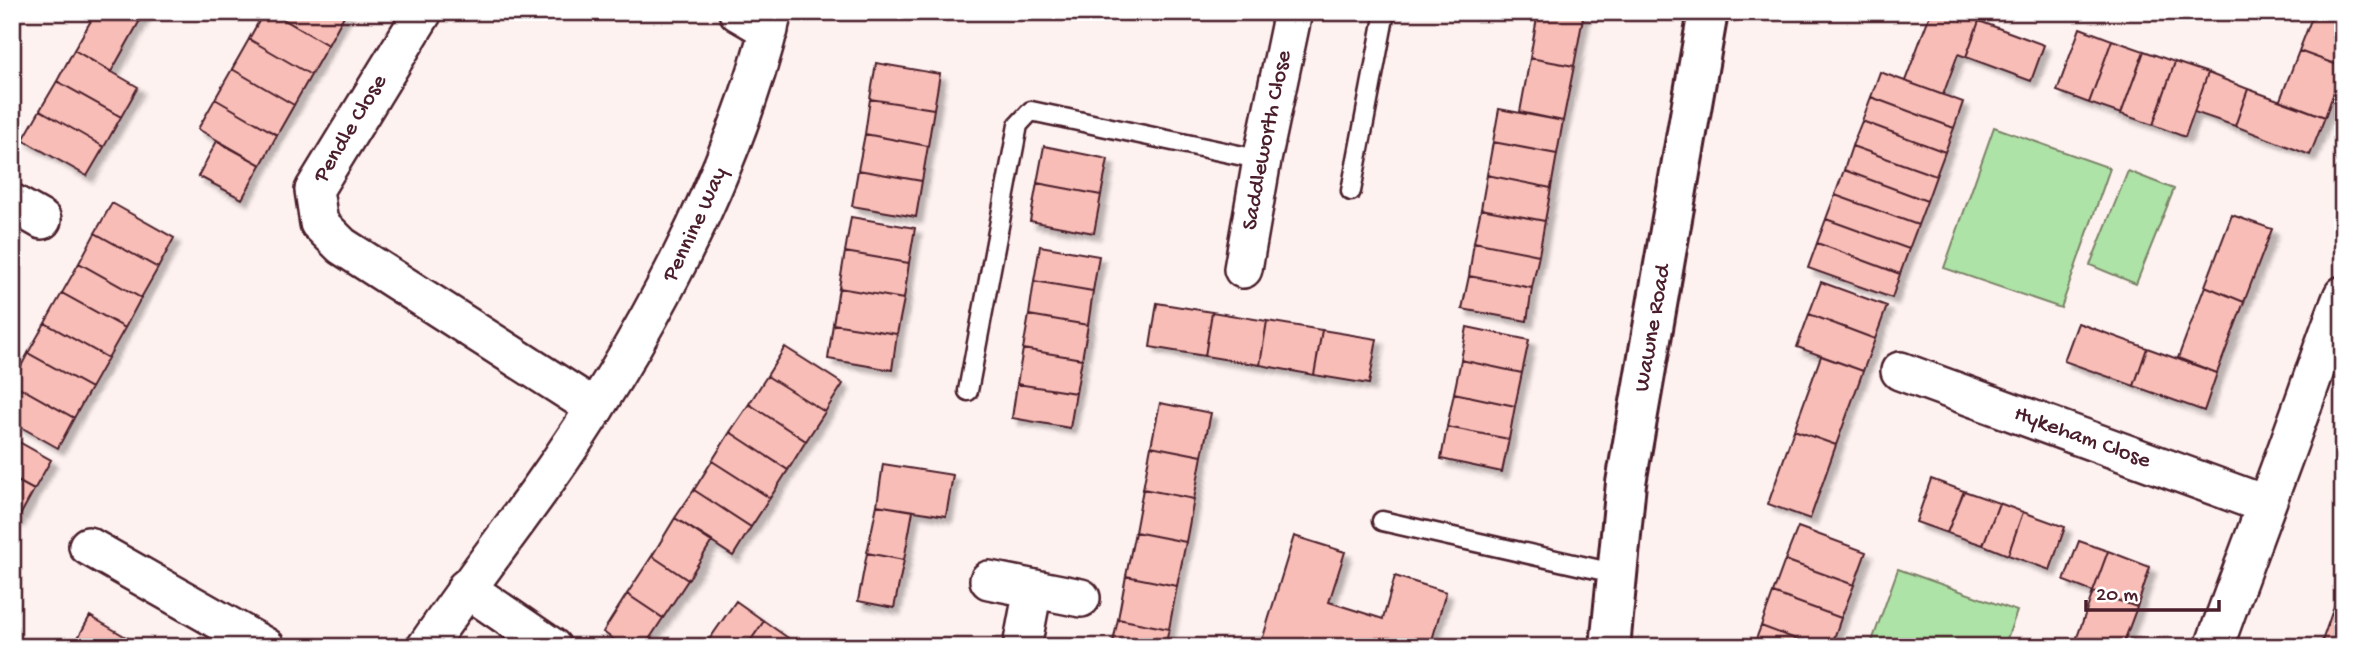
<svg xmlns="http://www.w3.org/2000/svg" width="2355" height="659" viewBox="0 0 2355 659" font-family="'Gochi Hand',sans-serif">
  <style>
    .green { fill: #ade3a6; stroke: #7c8168; stroke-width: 2 }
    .building { fill: #f8bdb6; stroke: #4a1f2b; stroke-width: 2; filter: url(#shadow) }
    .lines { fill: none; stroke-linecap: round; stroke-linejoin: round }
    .lane-casing { stroke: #4a1f2b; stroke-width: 23 }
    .street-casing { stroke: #4a1f2b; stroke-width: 42 }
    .secondary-casing { stroke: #4a1f2b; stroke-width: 44 }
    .lane { stroke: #fff; stroke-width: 18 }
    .street { stroke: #fff; stroke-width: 37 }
    .secondary { stroke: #fff; stroke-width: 38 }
    .labels { text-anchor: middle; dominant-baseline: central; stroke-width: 5; stroke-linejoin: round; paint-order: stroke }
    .street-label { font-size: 23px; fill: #4a1f2b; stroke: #fff }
  </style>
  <defs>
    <filter id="shadow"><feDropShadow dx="6" dy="6" stdDeviation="2" flood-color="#0004"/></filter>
  </defs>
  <rect width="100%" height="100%" fill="#fef2f0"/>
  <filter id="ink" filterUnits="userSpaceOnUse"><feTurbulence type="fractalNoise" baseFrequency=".0143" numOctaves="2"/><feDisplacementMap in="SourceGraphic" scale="14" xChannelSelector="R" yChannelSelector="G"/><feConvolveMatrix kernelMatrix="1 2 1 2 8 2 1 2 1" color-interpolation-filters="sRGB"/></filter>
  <g filter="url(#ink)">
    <!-- green -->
    <path class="green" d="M1994,127L2110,168L2061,308L1944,268Z
      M2128,171L2174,189L2136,284L2090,265Z
      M1898,569L2017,611L2004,647H1870Z"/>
    <!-- building -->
    <path class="building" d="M96,12H122L139,22L111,72L74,50Z
      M122,12H145L139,22Z
      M264,12H271L328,45L311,75L249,39Z
      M271,12H342L345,14L328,45Z
      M1538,12H1584L1574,66L1530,58Z
      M1931,12H1955L1979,21L1966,57L1958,54L1943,95L1905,81Z
      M2314,12H2343V67L2299,51Z
      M1979,21L2044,45L2031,81L1966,57Z
      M2080,28L2112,40L2089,103L2057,91Z
      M249,39L311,75L294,105L232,69Z
      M2112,40L2144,51L2121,114L2089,103Z
      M74,50L138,87L121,117L57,81Z
      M2144,51L2175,62L2153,125L2121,114Z
      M2299,51L2343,67L2325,117L2280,100Z
      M1530,58L1574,66L1563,121L1520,112Z
      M2175,62L2208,73L2185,137L2153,125Z
      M876,63L940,74L934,109L870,99Z
      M232,69L294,105L277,135L215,99Z
      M1880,72L1963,102L1954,128L1871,97Z
      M2208,73L2248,89L2235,126L2194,112Z
      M57,81L121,117L104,147L40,110Z
      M2248,89L2325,117L2310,155L2235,126Z
      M1871,97L1954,128L1945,152L1862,121Z
      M215,99L277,135L261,165L198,129Z
      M870,99L934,109L928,146L865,134Z
      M1499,109L1563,121L1557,154L1493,142Z
      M40,110L104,147L87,176L23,140Z
      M1862,121L1945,152L1936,176L1852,146Z
      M865,134L928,146L922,181L858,170Z
      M217,141L261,165L242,199L198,176Z
      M1493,142L1557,154L1551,188L1487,175Z
      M1044,146L1108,159L1101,195L1037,183Z
      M1852,146L1936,176L1927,201L1844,170Z
      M858,170L922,181L916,217L852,206Z
      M1844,170L1927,201L1918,225L1835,195Z
      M1487,175L1551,188L1545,221L1481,209Z
      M1037,183L1101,195L1094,233L1030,221Z
      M1835,195L1918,225L1909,249L1826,219Z
      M112,203L174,238L158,268L95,233Z
      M1481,209L1545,221L1539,255L1474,242Z
      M2232,215L2272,229L2244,302L2205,286Z
      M851,217L915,228L909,263L845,252Z
      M1826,219L1909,249L1900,274L1817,243Z
      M95,233L158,268L141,298L79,263Z
      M1474,242L1539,255L1532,288L1469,276Z
      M1817,243L1900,274L1892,298L1808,268Z
      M1040,246L1099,256L1093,291L1034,281Z
      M845,252L909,263L904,299L839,288Z
      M79,263L141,298L125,328L62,293Z
      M1469,276L1532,288L1527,321L1462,309Z
      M1034,281L1093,291L1088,325L1029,315Z
      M1821,282L1887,306L1875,339L1809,314Z
      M2205,286L2244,302L2217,373L2178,358Z
      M839,288L904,299L897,334L833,324Z
      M62,293L125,328L108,358L45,323Z
      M1157,303L1212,312L1205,356L1150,347Z
      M1212,312L1267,321L1260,365L1205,356Z
      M1809,314L1875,339L1863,371L1797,347Z
      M1029,315L1088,325L1082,359L1023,349Z
      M1267,321L1322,330L1314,375L1260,365Z
      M45,323L108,358L91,388L28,353Z
      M2078,323L2147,348L2134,386L2064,361Z
      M833,324L897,334L892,370L828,359Z
      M1467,327L1529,340L1522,373L1461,360Z
      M1322,330L1377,339L1369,384L1314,375Z
      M785,347L843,384L825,412L767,376Z
      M2147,348L2217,373L2204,411L2134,386Z
      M1023,349L1082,359L1076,393L1017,384Z
      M28,353L91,388L74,418L12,383Z
      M1821,356L1863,371L1836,445L1794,430Z
      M1461,360L1522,373L1515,406L1454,393Z
      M767,376L825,412L806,441L749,404Z
      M12,383L74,418L58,448L12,422Z
      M1017,384L1076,393L1070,428L1012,418Z
      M1454,393L1515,406L1509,439L1447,427Z
      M1160,403L1211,413L1202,456L1151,446Z
      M749,404L806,441L788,470L730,432Z
      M1447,427L1509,439L1502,472L1441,459Z
      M1794,430L1836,445L1810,519L1768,504Z
      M730,432L788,470L770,498L712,461Z
      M12,438L51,460L34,490L12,478Z
      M1151,446L1202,456L1194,499L1143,489Z
      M712,461L770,498L751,527L694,490Z
      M883,464L953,475L946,516L877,505Z
      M12,478L34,490L17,521L12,518Z
      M1931,479L1964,491L1947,533L1916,522Z
      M1143,489L1194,499L1186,542L1135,532Z
      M694,490L751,527L733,556L675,518Z
      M1964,491L1999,503L1983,545L1947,533Z
      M1999,503L2023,512L2008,555L1983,545Z
      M877,505L913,511L904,560L867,553Z
      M2023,512L2065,527L2050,570L2008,555Z
      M675,518L712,541L688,580L652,556Z
      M1798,527L1866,552L1854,585L1785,560Z
      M1135,532L1186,542L1177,586L1126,576Z
      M1294,536L1345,552L1329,602L1383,619L1395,576L1446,592L1430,647H1260Z
      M2079,541L2108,551L2093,592L2064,581Z
      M2108,551L2150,567L2137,607L2093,592Z
      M867,553L904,560L894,608L858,601Z
      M652,556L688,580L663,618L627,594Z
      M1785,560L1854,585L1841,618L1773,593Z
      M1126,576L1177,586L1169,629L1118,619Z
      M2093,592L2137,607L2122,647L2074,646Z
      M1773,593L1841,618L1831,647H1817L1761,626Z
      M627,594L663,618L644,647H625L603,632Z
      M2337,598L2343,600V647H2320Z
      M736,601L764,621L746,647H704Z
      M90,616L143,647H73Z
      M1118,619L1169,629L1165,647H1112Z
      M764,621L791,640L787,647H746Z
      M1761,626L1817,647H1753Z"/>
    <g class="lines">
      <!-- lane casing -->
      <g class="lane-casing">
        <path id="lane" d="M1351,191L1385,12
          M968,391L1018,125L1031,111L1262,160
          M1382,521L1618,574"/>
      </g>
      <!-- street casing -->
      <g class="street-casing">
        <g id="street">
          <path d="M423,12L314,190L319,223L342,246L595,408"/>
          <path d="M738,12L769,30"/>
          <path d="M12,203L42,220"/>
          <path id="s1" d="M1243,269L1262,160L1293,12"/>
          <path id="s2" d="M1900,371L2264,504"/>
          <path d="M88,546L266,647"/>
          <path d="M989,580L1081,598"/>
          <path d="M466,588L552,647"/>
          <path id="s3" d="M426,647C463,593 503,541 541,488C640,349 733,178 773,12"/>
          <path d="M1022,647L1033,589"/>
          <path d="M2214,647C2241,571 2270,496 2297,421C2313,378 2326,336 2343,295"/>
        </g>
      </g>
      <!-- secondary casing -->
      <g class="secondary-casing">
        <g id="secondary">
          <path id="s4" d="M1610,647L1626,483L1708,12"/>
        </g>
      </g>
      <!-- lane -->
      <use href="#lane" class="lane"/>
      <!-- street -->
      <use href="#street" class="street"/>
      <!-- secondary -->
      <use href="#secondary" class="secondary"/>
    </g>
  </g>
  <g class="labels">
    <!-- street labels -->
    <g class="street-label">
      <text transform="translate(351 129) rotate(-59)">Pendle Close</text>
      <text stroke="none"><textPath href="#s1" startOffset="131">Saddleworth Close</textPath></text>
      <text stroke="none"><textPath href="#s3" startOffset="502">Pennine Way</textPath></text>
      <text stroke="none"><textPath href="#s4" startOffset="322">Wawne Road</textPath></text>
      <text stroke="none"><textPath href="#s2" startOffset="194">Hykeham Close</textPath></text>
    </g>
  </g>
  <!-- margin -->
  <rect width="2355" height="659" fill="none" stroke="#fff" stroke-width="42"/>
  <rect x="21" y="21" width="2313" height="617" fill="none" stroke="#4a1f2b" stroke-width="2.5" filter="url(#ink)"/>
  <!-- scale -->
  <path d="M2086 600v10h133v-10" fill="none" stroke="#4a1f2b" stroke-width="3.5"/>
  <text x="2096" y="600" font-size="21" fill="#4a1f2b" stroke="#ffffff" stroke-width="5" paint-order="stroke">20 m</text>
</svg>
